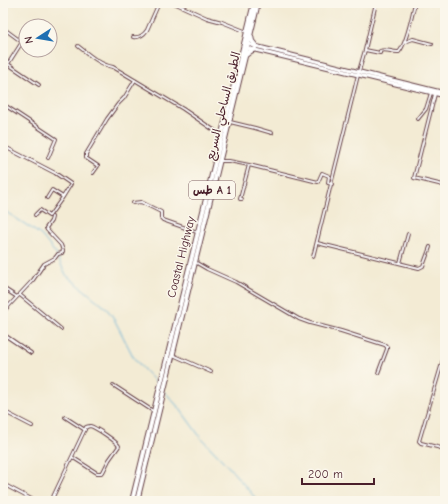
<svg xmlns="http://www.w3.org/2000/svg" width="448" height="504" viewBox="0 0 448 504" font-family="'Comic Neue','Playpen Sans Arabic',sans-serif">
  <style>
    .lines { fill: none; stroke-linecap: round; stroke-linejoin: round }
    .stream { stroke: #59acd4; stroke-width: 1 }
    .street-casing { stroke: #633e44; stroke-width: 4 }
    .secondary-casing { stroke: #633e44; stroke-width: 5 }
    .highway-casing { stroke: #633e44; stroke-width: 6 }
    .street { stroke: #fff; stroke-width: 2 }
    .secondary { stroke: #fff; stroke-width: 3 }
    .highway { stroke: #fff; stroke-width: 4 }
    .labels { text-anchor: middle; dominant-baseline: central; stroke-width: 3; stroke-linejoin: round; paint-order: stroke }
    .shield { fill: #fbf7ec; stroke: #7f6065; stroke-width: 1 }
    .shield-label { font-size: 11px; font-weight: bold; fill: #4a1f2b }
    .street-label { font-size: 12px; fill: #4a1f2b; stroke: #fbf7ec }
  </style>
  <rect width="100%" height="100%" fill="#fbf7ec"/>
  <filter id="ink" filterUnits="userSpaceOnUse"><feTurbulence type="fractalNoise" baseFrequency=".025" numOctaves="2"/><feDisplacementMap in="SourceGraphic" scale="8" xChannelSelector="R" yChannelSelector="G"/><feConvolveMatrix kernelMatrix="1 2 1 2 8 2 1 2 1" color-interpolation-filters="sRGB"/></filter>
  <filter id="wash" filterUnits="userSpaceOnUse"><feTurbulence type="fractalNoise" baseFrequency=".012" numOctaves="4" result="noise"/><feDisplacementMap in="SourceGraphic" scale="16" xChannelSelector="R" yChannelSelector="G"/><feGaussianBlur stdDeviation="0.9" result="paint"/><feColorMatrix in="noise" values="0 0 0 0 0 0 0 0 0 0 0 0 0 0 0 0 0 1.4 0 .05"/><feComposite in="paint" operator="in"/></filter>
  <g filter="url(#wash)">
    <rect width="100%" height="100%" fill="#f3ebd4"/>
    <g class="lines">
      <!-- stream -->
      <path class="stream" d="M3,210L31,228L42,236L56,254L66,275L106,308L113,317L134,358L145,371L159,385
        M165,392L180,409L201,438L227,465L258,501"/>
    </g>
  </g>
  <g filter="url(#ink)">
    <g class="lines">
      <!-- street casing -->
      <g class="street-casing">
        <path id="street" d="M174,3L207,18L222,22L247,32
          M3,28L26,45
          M133,37C139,38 143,36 147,30L159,3
          M22,42L8,64L39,85
          M405,42L413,39L432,44
          M78,46C88,54 100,65 113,67L183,109L221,135
          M365,50L380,53V51C387,48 392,53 399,52C407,43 412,15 415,3
          M435,94L414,178L443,185
          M3,104L56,139L48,158
          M418,119L426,109L431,93
          M230,122L255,128L272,133
          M3,146L55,173L71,184L63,197L52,190L47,198
          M221,161H229L249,165L240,199H242
          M249,165L318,182L322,173L329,176L328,183L332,184
          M93,173L98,166L86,158V154L107,119L118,104L124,98L135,80
          M133,203L141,202L161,212V218L163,220L197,232
          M35,215L40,210L49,216L50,215L63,197
          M317,243L419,268L423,266L430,247
          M313,257L359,71L365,50L376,3
          M195,262L207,269L236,282L299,319L310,323L341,331L385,345L387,347V349L378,373
          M400,263L408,234
          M3,288L17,297
          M20,295L61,329
          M3,312L33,280L44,264L55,258L58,254L62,253L63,251L61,245L47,230L46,228L51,221L52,217
          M3,334L31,353
          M445,353L419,441L421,443L445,449
          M173,355L211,372
          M113,385L153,411
          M3,411L32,426
          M65,417L85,430
          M3,484L35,501
          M51,501L86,427C87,427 89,426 90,426C95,427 116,441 119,446L109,460L103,472L101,473H97L72,457"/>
      </g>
      <!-- secondary casing -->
      <g class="secondary-casing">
        <path id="secondary" d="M247,44L445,93
          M247,48L445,96"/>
      </g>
      <!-- highway casing -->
      <g class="highway-casing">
        <path id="highway" d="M251,36L252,41L256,46
          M246,55L251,51L255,49
          M132,501L254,3
          M137,501L258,3"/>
      </g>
      <!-- street -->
      <use href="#street" class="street"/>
      <!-- secondary -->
      <use href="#secondary" class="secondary"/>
      <!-- highway -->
      <use href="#highway" class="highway"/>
    </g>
  </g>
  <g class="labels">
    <!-- shield labels -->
    <rect class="shield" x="189" y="181" width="46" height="18" rx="3"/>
    <g class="shield-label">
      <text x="212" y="190">طس A 1</text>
    </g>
    <!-- street labels -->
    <g class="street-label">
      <text transform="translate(223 106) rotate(-76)">الطريق الساحلي السريع</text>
      <text transform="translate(181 257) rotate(-76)">Coastal Highway</text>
    </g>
  </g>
  <!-- margin -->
  <rect width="448" height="504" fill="none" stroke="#fbf7ec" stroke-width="16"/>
  <!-- north arrow -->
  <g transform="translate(38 38) rotate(258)"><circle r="19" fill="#fbf7ec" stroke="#b4a19f"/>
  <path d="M0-3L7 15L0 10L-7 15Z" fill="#1f6fb2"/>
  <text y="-6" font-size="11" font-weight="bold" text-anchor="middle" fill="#4a1f2b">N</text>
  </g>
  <!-- scale -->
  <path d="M302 478v6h72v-6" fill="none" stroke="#4a1f2b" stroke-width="2"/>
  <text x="308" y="478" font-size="12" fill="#4a1f2b" stroke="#fbf7ec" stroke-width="3" paint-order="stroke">200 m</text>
</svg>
